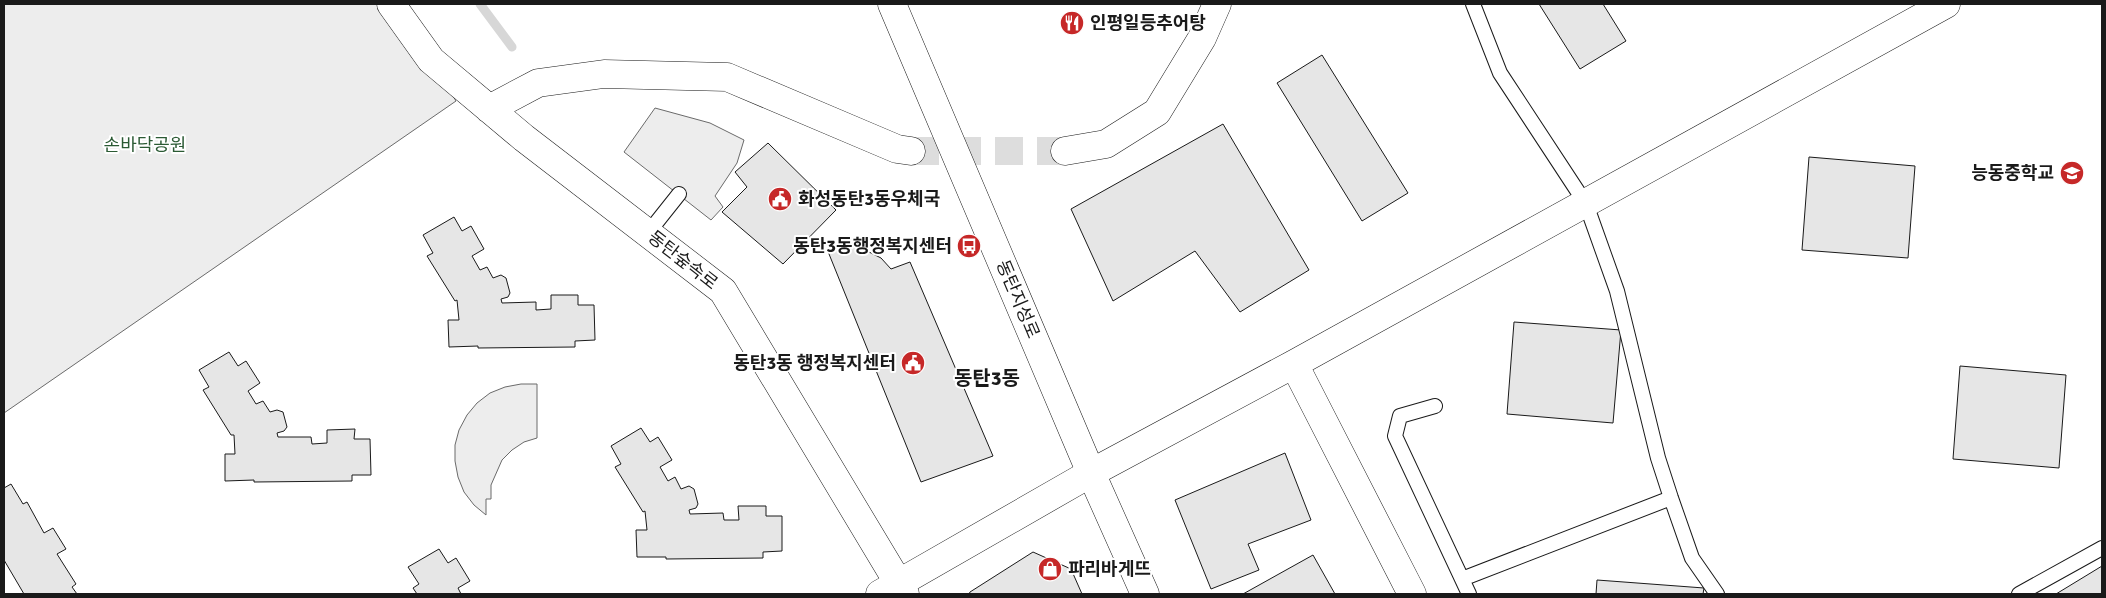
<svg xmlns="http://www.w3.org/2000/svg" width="2106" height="598" viewBox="0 0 2106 598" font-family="Signika,'Noto Sans KR',sans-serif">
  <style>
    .built { fill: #ededed; stroke: #6a6a6a }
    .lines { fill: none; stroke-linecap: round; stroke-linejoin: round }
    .stream { stroke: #d7d7d7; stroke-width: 9 }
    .building { fill: #e6e6e6; stroke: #1a1a1a }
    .street-tunnel { stroke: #ddd; stroke-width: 28; stroke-dasharray: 28 14; stroke-linecap: butt }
    .lane-casing { stroke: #1a1a1a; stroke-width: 16 }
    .street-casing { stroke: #1a1a1a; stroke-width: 29 }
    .secondary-casing { stroke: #1a1a1a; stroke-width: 29 }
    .lane { stroke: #fff; stroke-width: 14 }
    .street { stroke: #fff; stroke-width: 28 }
    .secondary { stroke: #fff; stroke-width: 28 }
    .labels { text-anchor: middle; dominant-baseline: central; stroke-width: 4; stroke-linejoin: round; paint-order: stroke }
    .poi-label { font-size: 18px; font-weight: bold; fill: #1a1a1a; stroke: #fff; text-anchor: start }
    .park-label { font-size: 18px; fill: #2b5a34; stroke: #fff }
    .street-label { font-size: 18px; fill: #1a1a1a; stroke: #fff }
    .quarter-label { font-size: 20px; font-weight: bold; fill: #1a1a1a; stroke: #fff }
  </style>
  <rect width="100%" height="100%" fill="#fff"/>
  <!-- built -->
  <path class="built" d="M4,4H384L431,60L456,101L4,413Z
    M655,108L710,123L744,140L737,163L715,196L723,207L711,220L624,152Z
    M521,384H537V438L524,442L512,450L502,460L491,485V499H486V515L474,505L464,492L458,477L455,461V445L459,430L467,415L477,403L490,393L505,387Z"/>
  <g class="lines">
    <!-- stream -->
    <path class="stream" d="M480,4L512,47"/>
  </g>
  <!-- building -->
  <path class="building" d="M1539,4H1603L1626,41L1580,69Z
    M1322,55L1408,193L1362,221L1277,83Z
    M1223,124L1309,270L1240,312L1195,251L1113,301L1071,209Z
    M768,143L836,210L783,264L722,212L747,187L735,172Z
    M1809,157L1915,166L1908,258L1802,250Z
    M454,217L462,231L471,226L484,249L472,256L480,270L487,267L493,278L501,275L506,278L510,293L508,297L501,299L502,303L536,302V310L551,309V295H578V305H594L595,340L575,341V347L478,348V346L449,347L448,320H459L457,300L455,301L427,256L433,253L423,235Z
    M856,237L861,251L869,252L881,258L891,269L910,262L993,456L921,482L827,249Z
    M1514,322L1621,330L1613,423L1507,414Z
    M229,352L238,366L246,361L260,383L248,391L256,404L263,401L270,412L277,410L283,412L287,427L284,431L277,433L278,437H311L312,444L327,443V430L355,429L354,439H370L371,475H352V481L254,482V480L225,481V454H235L234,435H231L203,390L209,387L199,370Z
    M1960,366L2066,375L2059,468L1953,459Z
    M641,428L650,442L658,437L672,460L660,467L668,481L675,477L681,489L689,486L694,489L698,504L696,508L689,510L690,514L723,513L724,520H739L738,506H766V516H782V551L763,552V558L666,559V557H637L636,530H647L645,511L643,512L615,467L621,464L611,446Z
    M1285,453L1311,520L1248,544L1259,570L1211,589L1175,500Z
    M11,484L23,504L27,502L44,533L53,528L66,549L57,554L76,584L72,587L77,594H24L4,560V488Z
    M439,549L448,563L456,558L470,581L458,588L461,594H417L413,588L419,584L408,567Z
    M1033,552L1071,569L1082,594H969L970,592Z
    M1313,555L1335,594H1243Z
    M2102,566V594H2056Z
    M1597,580L1704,588L1703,594H1596Z"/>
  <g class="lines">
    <!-- street-tunnel -->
    <path class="street-tunnel" d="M911,151H1065"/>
    <!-- lane casing -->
    <g class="lane-casing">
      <path id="lane" d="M1473,4L1500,73L1586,204L1617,291L1658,458L1671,498L1692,558L1717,594
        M648,233L679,194
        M1435,406L1400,416L1395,436L1469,594
        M1462,579L1671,498
        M2019,594L2102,548"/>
    </g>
    <!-- street casing -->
    <g class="street-casing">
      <path id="street" d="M391,4L431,60L524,138L723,291L905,594
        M489,109L538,83L604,74L727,77L897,149L911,151
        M1065,151L1106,144L1157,112L1202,38L1217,4
        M1294,364L1412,594
        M880,594L1091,473L1294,364L1946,4"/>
    </g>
    <!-- secondary casing -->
    <g class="secondary-casing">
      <path id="secondary" d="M892,4L1091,473L1145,594"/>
    </g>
    <!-- lane -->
    <use href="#lane" class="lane"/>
    <!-- street -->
    <use href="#street" class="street"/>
    <!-- secondary -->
    <use href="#secondary" class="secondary"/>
  </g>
  <!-- icons -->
  <defs>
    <g id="restaurant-disc" transform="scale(1.25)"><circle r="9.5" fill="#c62828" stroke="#fff"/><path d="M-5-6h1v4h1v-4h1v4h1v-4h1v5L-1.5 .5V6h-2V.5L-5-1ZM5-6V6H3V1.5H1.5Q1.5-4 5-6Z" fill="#fff"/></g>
    <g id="school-disc" transform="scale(1.25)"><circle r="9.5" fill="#c62828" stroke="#fff"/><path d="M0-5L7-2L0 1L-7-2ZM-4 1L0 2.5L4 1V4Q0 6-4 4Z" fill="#fff"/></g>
    <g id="civic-disc" transform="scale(1.25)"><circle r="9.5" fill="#c62828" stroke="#fff"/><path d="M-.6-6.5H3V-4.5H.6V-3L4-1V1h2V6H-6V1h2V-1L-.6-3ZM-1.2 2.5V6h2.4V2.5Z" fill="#fff"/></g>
    <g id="bus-disc" transform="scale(1.25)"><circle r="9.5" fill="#c62828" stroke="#fff"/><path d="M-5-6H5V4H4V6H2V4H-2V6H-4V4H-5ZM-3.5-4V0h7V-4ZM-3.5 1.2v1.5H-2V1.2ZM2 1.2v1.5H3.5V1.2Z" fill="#fff"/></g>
    <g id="shop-disc" transform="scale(1.25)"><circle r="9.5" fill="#c62828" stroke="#fff"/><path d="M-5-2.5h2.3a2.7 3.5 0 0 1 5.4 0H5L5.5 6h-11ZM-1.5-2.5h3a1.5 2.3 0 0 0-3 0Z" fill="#fff"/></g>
  </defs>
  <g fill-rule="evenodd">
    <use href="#restaurant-disc" x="1072" y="23"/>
    <use href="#school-disc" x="2072" y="173"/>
    <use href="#civic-disc" x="780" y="199"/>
    <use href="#bus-disc" x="969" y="246"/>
    <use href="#civic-disc" x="913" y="363"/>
    <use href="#shop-disc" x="1050" y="569"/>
  </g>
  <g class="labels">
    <!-- poi labels -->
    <g class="poi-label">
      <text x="1090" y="23">인평일등추어탕</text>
      <text x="2054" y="173" text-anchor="end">능동중학교</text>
      <text x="798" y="199">화성동탄3동우체국</text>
      <text x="952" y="246" text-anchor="end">동탄3동행정복지센터</text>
      <text x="896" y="363" text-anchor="end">동탄3동 행정복지센터</text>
      <text x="1068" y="569">파리바게뜨</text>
    </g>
    <!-- park labels -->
    <g class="park-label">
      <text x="145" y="145">손바닥공원</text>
    </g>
    <!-- street labels -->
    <g class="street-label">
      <text transform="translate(683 260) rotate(38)">동탄숲속로</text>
      <text transform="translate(1018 299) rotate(67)">동탄지성로</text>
    </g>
    <!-- quarter labels -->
    <g class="quarter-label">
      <text x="987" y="378">동탄3동</text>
    </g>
  </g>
  <!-- border -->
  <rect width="2106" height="598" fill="none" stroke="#1a1a1a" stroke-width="10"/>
</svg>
